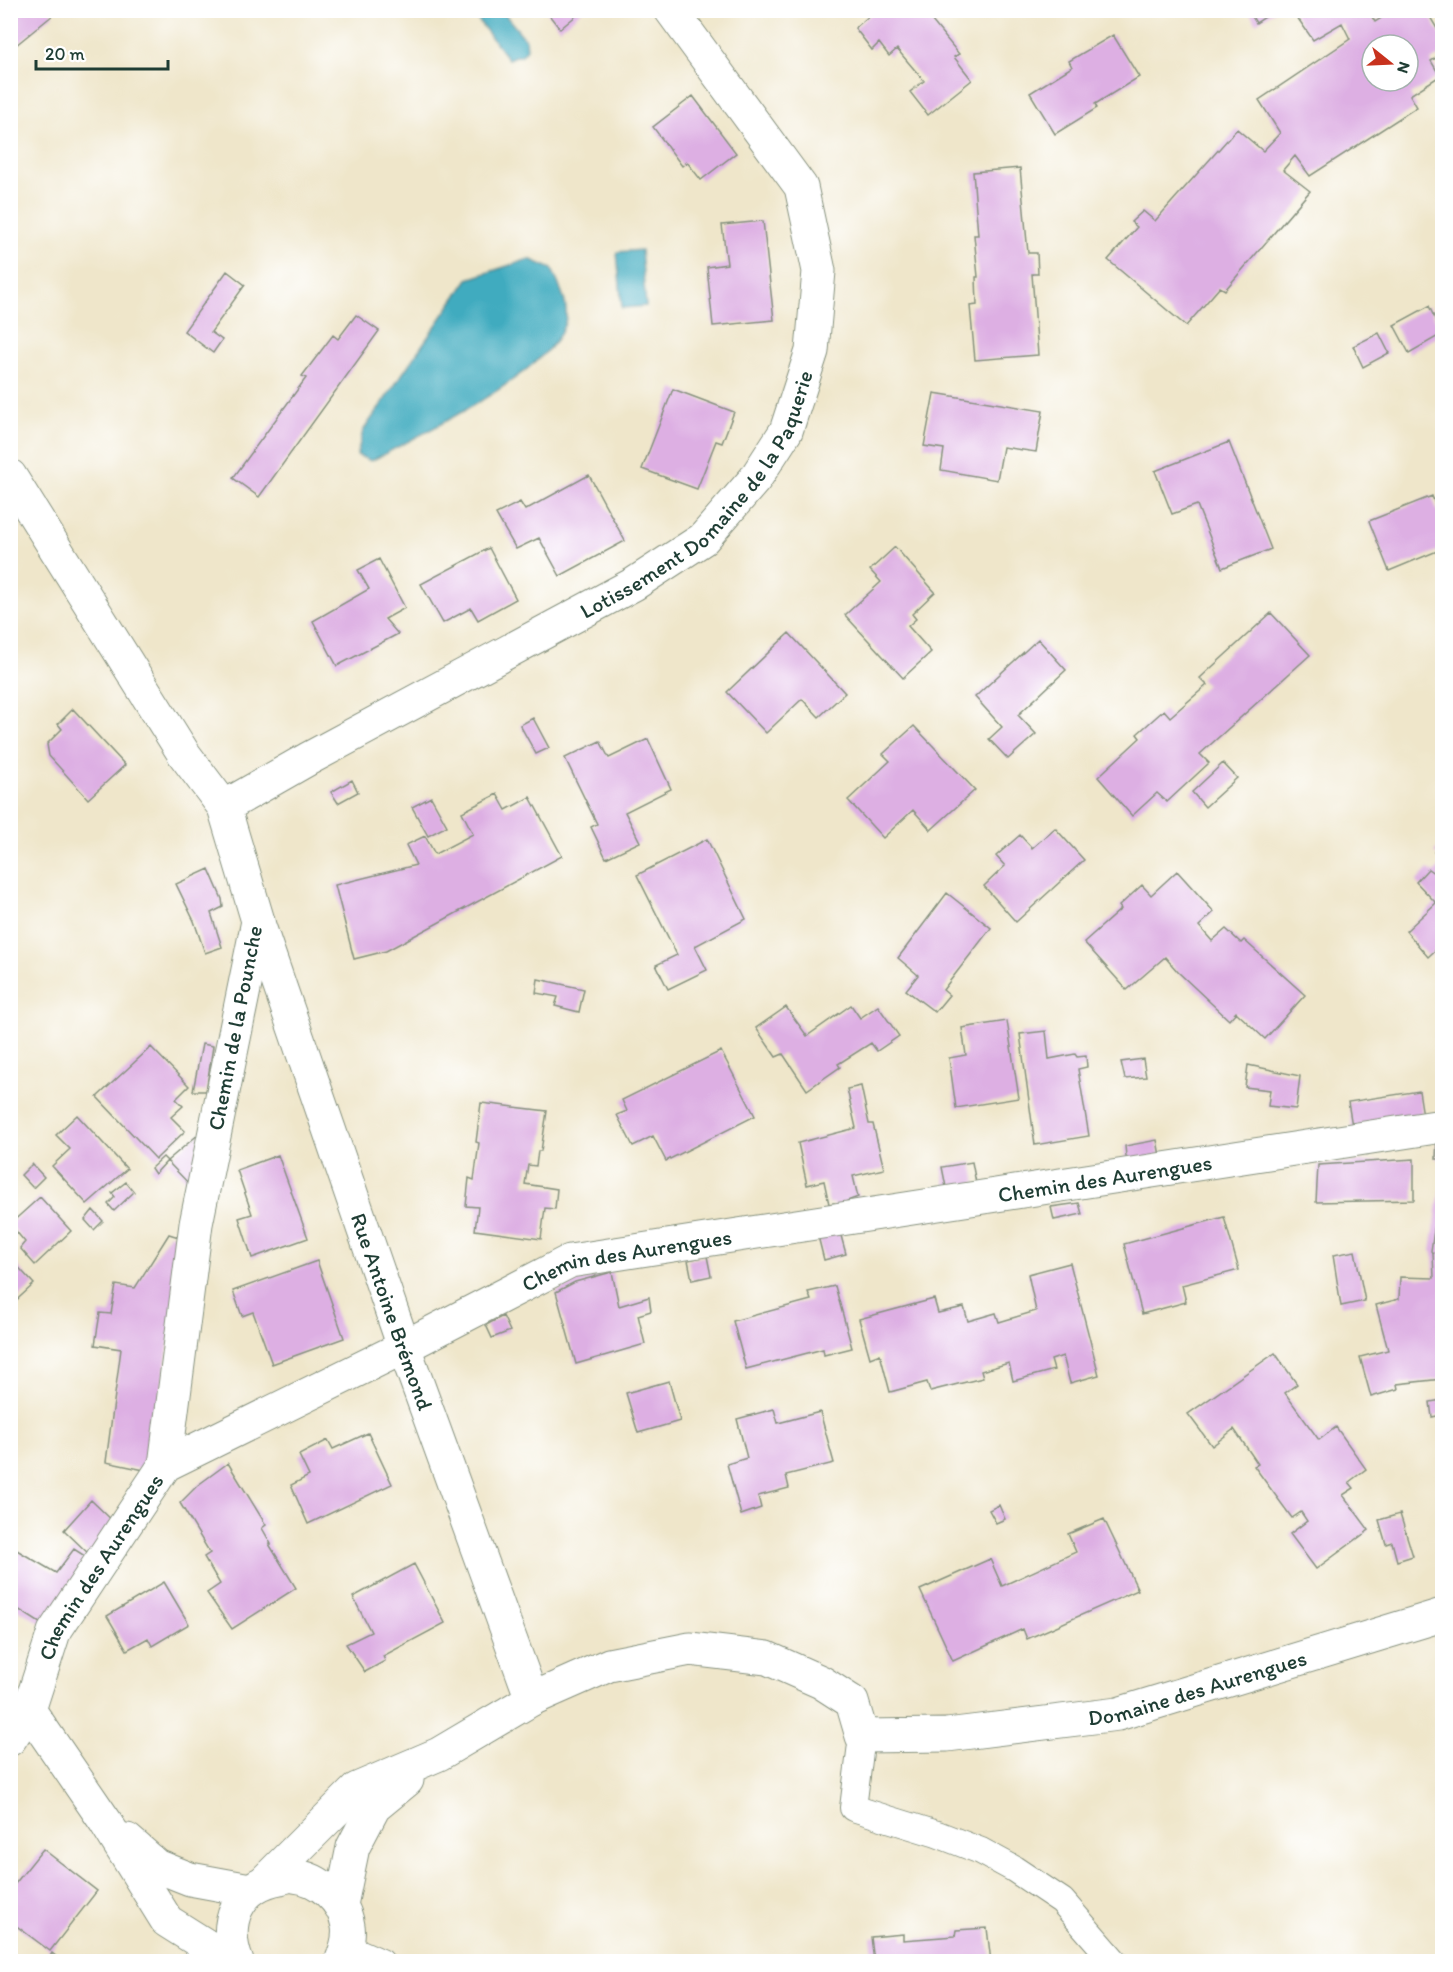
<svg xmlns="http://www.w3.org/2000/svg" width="1453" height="1972" viewBox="0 0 1453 1972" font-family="Itim,sans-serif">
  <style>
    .water { fill: #40abbf; stroke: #30747a; stroke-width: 1.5 }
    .building { fill: #ddafe3; fill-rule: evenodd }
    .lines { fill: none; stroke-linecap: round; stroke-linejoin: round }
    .lane-casing { stroke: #87927f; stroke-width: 28 }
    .street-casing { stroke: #87927f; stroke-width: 35 }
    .lane { stroke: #fff; stroke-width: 26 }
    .street { stroke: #fff; stroke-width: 33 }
    .labels { text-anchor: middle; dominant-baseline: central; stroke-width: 4.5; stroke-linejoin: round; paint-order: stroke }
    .street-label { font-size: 22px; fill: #1f3d34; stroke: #fff }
  </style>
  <rect width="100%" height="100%" fill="#fff"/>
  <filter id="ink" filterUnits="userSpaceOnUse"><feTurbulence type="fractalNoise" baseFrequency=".0167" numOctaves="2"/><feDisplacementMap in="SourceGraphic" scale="12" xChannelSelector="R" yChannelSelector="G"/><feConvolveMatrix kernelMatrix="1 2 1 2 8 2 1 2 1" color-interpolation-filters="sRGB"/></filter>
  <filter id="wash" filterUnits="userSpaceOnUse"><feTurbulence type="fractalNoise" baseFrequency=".008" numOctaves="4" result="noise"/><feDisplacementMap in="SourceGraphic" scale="24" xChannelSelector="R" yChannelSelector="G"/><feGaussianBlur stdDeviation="1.35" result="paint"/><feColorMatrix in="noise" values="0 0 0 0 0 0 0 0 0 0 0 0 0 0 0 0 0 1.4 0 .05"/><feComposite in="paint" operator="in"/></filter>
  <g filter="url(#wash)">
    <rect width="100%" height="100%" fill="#efe6ca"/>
    <!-- water -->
    <path class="water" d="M492,10L502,11L526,40L527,49L521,56H515L508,59L478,20Z
      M641,250L646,306L622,308L617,252Z
      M529,259L552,269C558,284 568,301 566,317C561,369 415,437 371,461L357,455L363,431L468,279Z"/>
    <g id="blocks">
      <!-- building -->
      <path class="building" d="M10,10H49L53,15L10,50Z
        M545,10H583L560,29Z
        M876,10H923L959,54L954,57L972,80L928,115L910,92L924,81L897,49L889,56L879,43L872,50L855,28Z
        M1248,10H1276L1256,23Z
        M1292,10H1368L1375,22L1394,10H1426L1442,37V54L1431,61L1440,76L1410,95L1417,107L1310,176L1295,156L1283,170L1310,191L1225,290L1220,287L1186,326L1108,260L1137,227L1131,222L1143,211L1155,221L1237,129L1263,151L1280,133L1259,100L1350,39L1342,23L1313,40ZM1372,45H1408V81H1372Z
        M1113,35L1139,77L1095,104L1097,108L1055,134L1030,93L1072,67L1069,61Z
        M693,96L736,153L701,180L687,162L682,166L653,127Z
        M1020,168L1028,253H1037L1038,274H1032L1038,355L975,360L970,306L977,305L976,277H978L974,235H978L973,172Z
        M763,221L774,320L713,326L707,267L727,264L722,225Z
        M227,271L245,285L211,332L222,340L213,353L184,331Z
        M1429,306L1442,334L1409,353L1394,325Z
        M356,315L379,331L259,497L233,478L306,378L302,376L333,335L338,339Z
        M1379,333L1389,353L1363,367L1353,346Z
        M673,389L734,412L722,443L716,441L697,489L642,469Z
        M934,393L1043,411L1036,452L1003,447L997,480L941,470L944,449L924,446Z
        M1229,442L1271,549L1222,568L1197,505L1172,514L1155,471Z
        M589,475L625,541L560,576L539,538L516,549L496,514L520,502L525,510Z
        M1432,496L1442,523V549L1389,571L1369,521Z
        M895,547L935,592L912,614L916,619L908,626L931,652L903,678L845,615L881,582L870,570Z
        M489,548L516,599L478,620L471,608L443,623L421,584Z
        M379,559L405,608L385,619L398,634L337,666L313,621L369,589L358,570Z
        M1271,613L1310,655L1200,754L1209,763L1167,802L1157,793L1132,816L1098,777L1140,738L1137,734L1164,710L1170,717L1207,685L1200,678Z
        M789,633L845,693L819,717L802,699L766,733L727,692Z
        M1038,639L1066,670L1018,715L1036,734L1008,759L989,739L1002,727L975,697Z
        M73,709L125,765L88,799L49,756L47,744L62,729L58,724Z
        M533,718L549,748L536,754L520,725Z
        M914,726L975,790L931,830L913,810L883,838L848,800L890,761L883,754Z
        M648,739L671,789L625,812L640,842L606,858L591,827L597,824L565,758L600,741L609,758Z
        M1223,763L1237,778L1205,807L1192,792Z
        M352,780L358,792L338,803L331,792Z
        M497,794L506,810L530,797L562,856L386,951L354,959L335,885L416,865L406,845L425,836L435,854L473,834L462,812Z
        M431,797L447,826L428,836L412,807Z
        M1055,828L1084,860L1016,922L984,886L1005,866L996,856L1020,835L1032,848Z
        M707,839L746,919L695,946L707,970L668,989L656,965L677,955L637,875Z
        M1442,845V859L1434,852Z
        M1441,866L1442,868V944L1428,957L1406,931L1436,903L1416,882L1428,869L1434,873Z
        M209,869L222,899L223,907L211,913L222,947L205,953L194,921L176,884Z
        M1177,871L1214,912L1199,926L1212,941L1226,929L1241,943L1244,940L1305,995L1265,1039L1236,1012L1229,1020L1178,972L1165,957L1127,990L1084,942L1121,909L1119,906L1142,885L1151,895Z
        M947,893L991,928L943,990L949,995L935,1012L906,990L918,975L898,958Z
        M538,979L584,989L579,1012L555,1006L558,997L536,993Z
        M851,1005L860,1018L878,1006L899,1036L877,1051L871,1043L838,1064L840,1067L807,1090L783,1054L776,1057L756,1028L786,1007L807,1036Z
        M1007,1021L1019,1098L956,1108L949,1058L966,1055L962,1028Z
        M1046,1031L1049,1059L1075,1054L1077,1057L1086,1056L1087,1067L1078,1069L1089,1136L1035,1145L1020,1034Z
        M202,1044L213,1046L206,1091H193Z
        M151,1047L189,1086L176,1099L183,1106L171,1117L185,1131L156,1159L97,1097Z
        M721,1051L755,1116L666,1161L653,1136L633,1146L617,1115L627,1111L622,1100Z
        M1143,1059L1146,1077L1125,1079L1121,1062Z
        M1248,1065L1300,1076L1296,1109L1268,1106L1270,1090L1245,1087Z
        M861,1086L869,1124H873L884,1169L853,1176L858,1197L847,1201L846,1209L834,1211V1203L829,1204L824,1181L807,1185L798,1143L856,1128L847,1089Z
        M1419,1091L1424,1122L1353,1132L1348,1102Z
        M481,1103L547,1111L541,1151H538L536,1166L528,1165L525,1184L557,1189L555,1209L545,1208L541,1239L475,1230L478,1207L466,1206L469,1178L474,1180L479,1143L476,1142Z
        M77,1115L127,1169L87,1204L52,1166L70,1149L56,1135Z
        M200,1133L192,1187L167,1161Z
        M1437,1137H1442V1159H1436Z
        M1157,1140L1161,1161L1127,1166L1125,1146Z
        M278,1155L308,1238L252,1258L239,1218L252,1214L237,1170Z
        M163,1157L167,1161L155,1174L151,1168Z
        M1414,1159V1200L1316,1202L1318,1165Z
        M972,1162L976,1183L947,1192L942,1167Z
        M32,1164L44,1177L33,1188L21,1175Z
        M126,1182L134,1192L114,1211L108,1204L115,1197L112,1193Z
        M1440,1190H1442V1379L1397,1384L1398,1389L1371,1397L1360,1357L1388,1350L1376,1305L1399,1299L1400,1277L1434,1278L1433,1253L1431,1251Z
        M40,1197L71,1231L35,1265L20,1248L25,1242L10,1224Z
        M1079,1203L1082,1214L1054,1220L1051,1207Z
        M93,1210L103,1221L94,1230L85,1220Z
        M1224,1217L1239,1270L1182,1285L1186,1302L1142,1314L1124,1244Z
        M840,1232L846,1254L824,1260L818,1236Z
        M169,1234L185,1239L149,1471L106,1462L121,1349L95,1345L100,1313L111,1314L116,1285L135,1288Z
        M1355,1251L1365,1301L1341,1306L1333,1255Z
        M707,1256L711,1276L692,1280L688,1260Z
        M10,1258L34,1284L10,1306Z
        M317,1261L344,1338L272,1364L253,1312L242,1316L233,1291Z
        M1070,1263L1099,1375L1070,1383L1063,1356L1051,1360L1054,1370L1013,1381L1009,1363L981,1371L983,1378L958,1384L930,1391L927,1382L890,1392L880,1354L870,1358L859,1319L934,1299L938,1313L964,1307L968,1321L996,1313L999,1322L1036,1311L1028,1274Z
        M612,1272L619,1306L649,1297L651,1311L638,1315L645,1344L576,1364L556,1292L575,1282Z
        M835,1286L852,1348L824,1355L823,1349L746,1369L733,1321L811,1300L808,1292Z
        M503,1316L510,1331L492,1338L486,1325Z
        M1275,1353L1297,1384L1285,1393L1319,1440L1336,1427L1366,1469L1349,1482L1354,1488L1343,1495L1369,1530L1316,1569L1290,1534L1307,1521L1301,1512L1292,1518L1254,1466L1258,1464L1234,1429L1212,1446L1188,1414Z
        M669,1381L680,1421L638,1433L626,1393Z
        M1442,1400V1415L1432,1417L1430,1402Z
        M774,1409L778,1423L820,1412L834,1463L786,1475L789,1488L758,1496L761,1508L741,1515L727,1464L747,1458L737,1419Z
        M368,1433L392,1484L308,1524L291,1485L309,1476L299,1455L328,1440L333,1449Z
        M228,1463L266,1525L262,1528L271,1544H269L296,1588L232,1629L207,1593L220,1584L204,1557L210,1553L180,1503L198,1485Z
        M91,1500L118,1526L93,1558L64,1530Z
        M999,1505L1005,1519L996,1523L989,1510Z
        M1400,1514L1413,1556L1397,1561L1392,1542L1386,1544L1379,1520Z
        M1104,1519L1138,1590L1027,1639L1023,1629L953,1661L920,1590L990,1559L1002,1586L1076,1552L1068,1534Z
        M15,1549L56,1573L74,1549L91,1560L46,1627L10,1604V1556Z
        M414,1564L445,1623L383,1656L385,1661L365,1672L346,1644L371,1632L353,1597Z
        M164,1582L189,1624L152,1646L148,1638L127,1650L107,1616Z
        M43,1849L97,1891L50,1951L10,1921V1890Z
        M987,1928L991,1962H874L871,1937L903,1934V1940L955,1936L956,1930Z
        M52,1953L63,1962H47Z"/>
    </g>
  </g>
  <g filter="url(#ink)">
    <use href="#blocks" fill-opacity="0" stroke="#87927f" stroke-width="1.5"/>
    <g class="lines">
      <!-- lane casing -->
      <g class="lane-casing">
        <path id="lane" d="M862,1736L853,1808L937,1834L981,1851L1014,1869L1062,1901L1115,1962
          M347,1947L381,1962"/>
      </g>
      <!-- street casing -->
      <g class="street-casing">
        <g id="street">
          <path d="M10,476L184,754L224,807L258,921L196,1224L165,1465"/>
          <path id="s1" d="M224,807L308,759L634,584L703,539L755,479L786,431L812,351L819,271L801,187L671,10"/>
          <path id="s2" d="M258,923L404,1347L532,1699"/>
          <path d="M29,1710L105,1821L167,1921L232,1962"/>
          <path id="s3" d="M10,1739L29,1710L54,1632L165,1465L404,1347L570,1261L1442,1126"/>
          <path d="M127,1840L157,1866L190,1879L250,1890"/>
          <path id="s4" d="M266,1880L357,1789L439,1754L532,1699L609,1665L690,1649L767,1658L821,1682L852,1702L862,1736L947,1735L1118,1714L1442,1615"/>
          <path d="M341,1905L353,1847L374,1807L407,1780"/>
          <path d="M237,1962C222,1923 237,1885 280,1878C284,1877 290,1875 294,1876C319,1878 344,1900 348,1926C350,1938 346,1950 341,1962"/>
        </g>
      </g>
      <!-- lane -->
      <use href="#lane" class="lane"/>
      <!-- street -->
      <use href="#street" class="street"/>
    </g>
  </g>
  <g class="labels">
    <!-- street labels -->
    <g class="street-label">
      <text stroke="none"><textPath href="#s1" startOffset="578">Lotissement Domaine de la Paquerie</textPath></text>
      <text transform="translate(235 1028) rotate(-79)">Chemin de la Pounche</text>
      <text stroke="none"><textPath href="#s3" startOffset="1312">Chemin des Aurengues</textPath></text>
      <text stroke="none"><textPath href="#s3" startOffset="826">Chemin des Aurengues</textPath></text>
      <text stroke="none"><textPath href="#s2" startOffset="411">Rue Antoine Brémond</textPath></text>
      <text stroke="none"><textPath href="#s3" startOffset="196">Chemin des Aurengues</textPath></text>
      <text stroke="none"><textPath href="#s4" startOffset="1042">Domaine des Aurengues</textPath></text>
    </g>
  </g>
  <!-- margin -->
  <rect width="1453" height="1972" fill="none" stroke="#fff" stroke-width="36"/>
  <!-- north arrow -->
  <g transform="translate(1390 63) rotate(108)"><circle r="28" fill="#ffffff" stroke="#a5b1ae" stroke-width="1.5"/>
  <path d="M0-4.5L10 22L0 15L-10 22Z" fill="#c8321e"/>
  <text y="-9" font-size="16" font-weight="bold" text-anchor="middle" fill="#1f3d34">N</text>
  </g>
  <!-- scale -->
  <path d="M36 60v9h132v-9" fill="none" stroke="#1f3d34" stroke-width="3"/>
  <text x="45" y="60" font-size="18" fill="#1f3d34" stroke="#ffffff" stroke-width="4.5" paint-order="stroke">20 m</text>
</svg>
